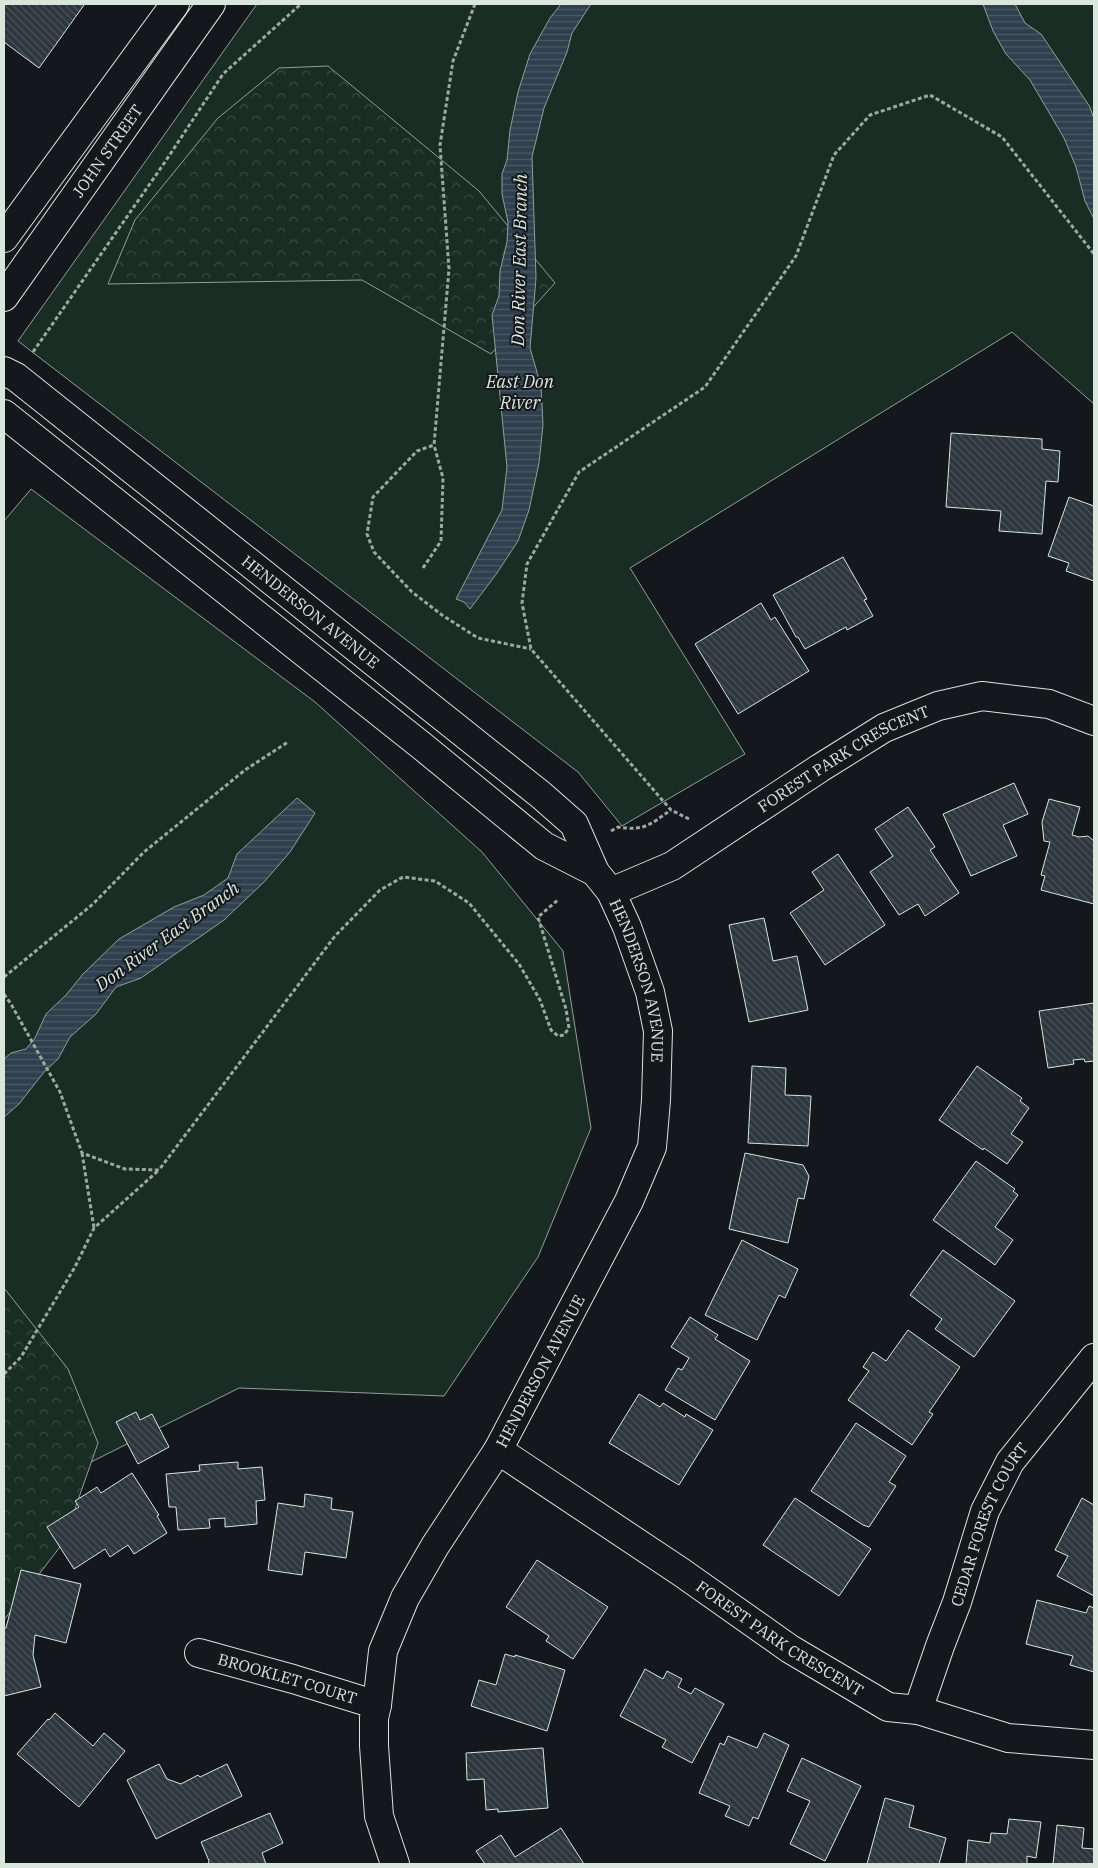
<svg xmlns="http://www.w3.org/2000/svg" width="1098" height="1868" viewBox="0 0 1098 1868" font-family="'IBM Plex Serif',serif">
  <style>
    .green { fill: #1a2d24; stroke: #939e99 }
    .forest { fill: url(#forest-crowns); stroke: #939e99 }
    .water { fill: url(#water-rules); stroke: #939e99 }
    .building { fill: url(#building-back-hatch); stroke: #d8e6dc }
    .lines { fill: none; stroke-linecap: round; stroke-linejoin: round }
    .minor-casing { stroke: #d8e6dc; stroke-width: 30 }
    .secondary-casing { stroke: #d8e6dc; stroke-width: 30 }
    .path { stroke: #9da8a2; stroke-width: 3; stroke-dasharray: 4 2.5; stroke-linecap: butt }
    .minor { stroke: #14181c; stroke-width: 28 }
    .secondary { stroke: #14181c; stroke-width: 28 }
    .labels { text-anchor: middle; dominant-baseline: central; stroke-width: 4; stroke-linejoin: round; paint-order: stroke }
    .street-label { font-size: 16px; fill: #d8e6dc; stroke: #14181c }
    .water-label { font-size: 18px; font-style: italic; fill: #d8e6dc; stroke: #14181c }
  </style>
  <defs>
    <pattern id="forest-crowns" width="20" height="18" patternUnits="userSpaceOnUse" patternTransform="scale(1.25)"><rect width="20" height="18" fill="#1a2d24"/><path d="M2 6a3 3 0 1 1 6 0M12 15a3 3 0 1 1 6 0" fill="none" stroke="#3b4b43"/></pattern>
    <pattern id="water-rules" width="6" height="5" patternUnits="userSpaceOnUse" patternTransform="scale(1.25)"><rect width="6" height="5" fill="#2f3f4d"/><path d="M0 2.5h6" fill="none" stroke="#4c5b66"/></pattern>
    <pattern id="building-back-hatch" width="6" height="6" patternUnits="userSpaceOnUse" patternTransform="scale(1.25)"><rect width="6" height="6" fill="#2c363c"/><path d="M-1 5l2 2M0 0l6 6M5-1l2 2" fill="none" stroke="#4a5358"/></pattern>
  </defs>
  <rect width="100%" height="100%" fill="#14181c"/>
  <!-- green -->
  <path class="green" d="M257,4H1094V404L1012,332L630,568L745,754L622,826L578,772L18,341Z
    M31,489L315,702L482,852L563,951L591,1128L538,1257L444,1396L239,1388L29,1493L4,1515V521Z"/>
  <!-- forest -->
  <path class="forest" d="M328,66L479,191L555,283L491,354L362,280L108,284L135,220L218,118L279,68Z
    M4,1288L68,1369L98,1443L63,1543L4,1620Z"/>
  <!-- water -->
  <path class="water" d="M561,4H591L572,33L567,52L544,108L532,157L536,278L530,348L541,386L543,425L539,463L529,510L518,541L497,573L470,609L464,602L456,599L502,510L507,467L492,315L499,296L500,271L507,242L508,222L502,194V174L507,160L510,130L518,92L530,54L550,18Z
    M983,4H1015L1025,23L1041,34L1090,107L1094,119V219L1085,201L1076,167L1064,138L1030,80L1006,54L993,31Z
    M297,798L315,813L290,852L264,882L224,920L141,978L116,987L96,1014L70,1037L58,1059L44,1072L19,1104L4,1117V1059L11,1053L26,1049L35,1038L46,1014L66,995L83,974L119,939L174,907L204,895L228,878L237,854Z"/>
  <!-- building -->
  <path class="building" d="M4,4H82L84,5L39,68L4,42Z
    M951,433L1042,439V449L1060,451L1058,482L1046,481L1042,534L999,531L1001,511L946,507Z
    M1069,497L1094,506V581L1066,571L1069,563L1048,556Z
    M843,557L867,599L864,600L873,616L847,630L846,627L805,649L798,637H796L773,595Z
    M761,603L771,620L775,617L809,671L738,714L695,644Z
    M1014,783L1028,814L1003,825L1017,856L971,876L943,814Z
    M1049,799L1080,807L1072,835L1079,837L1088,836L1094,841V904L1041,890L1045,876L1041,875L1050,842L1044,841L1042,822Z
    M908,807L935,847L930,850L959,893L925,916L918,904L899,915L870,872L893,856L875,829Z
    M838,854L885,925L825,965L790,913L824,890L812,872Z
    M764,918L773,961L797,956L808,1010L749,1022L729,925Z
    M1094,1003V1061L1085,1062L1084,1059L1073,1060L1074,1064L1048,1068L1039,1011Z
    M752,1066L786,1068L785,1095L811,1096L808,1146L748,1143Z
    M977,1066L1022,1098L1020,1101L1029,1108L1011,1134L1023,1142L1007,1164L984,1148L983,1150L939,1120Z
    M745,1153L803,1165L809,1176L804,1199L798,1198L788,1243L729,1229Z
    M976,1161L1015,1189L1013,1191L1018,1195L995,1227L1013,1240L995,1265L933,1220Z
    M742,1240L798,1269L785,1298L779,1295L757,1340L705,1315Z
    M943,1250L1015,1301L974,1357L935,1329L942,1319L910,1295Z
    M690,1317L718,1335L715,1339L750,1361L715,1420L665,1390L678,1368L682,1370L689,1358L671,1347Z
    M908,1330L960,1367L929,1412L933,1414L912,1445L848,1400L869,1371L863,1367L873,1352L886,1361Z
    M639,1394L660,1407L663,1403L685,1417L686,1414L713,1430L679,1485L609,1443Z
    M136,1412L140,1420L152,1414L169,1447L138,1464L116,1422Z
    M856,1423L906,1456L889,1482L896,1486L869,1527L863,1525L811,1491Z
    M238,1462V1469L262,1467L265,1500L256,1501L257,1524L225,1527V1518L209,1519L210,1528L178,1530L176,1507H169L166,1474L200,1471L199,1465Z
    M132,1473L159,1515L157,1516L167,1533L134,1554L128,1545L110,1557L105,1549L74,1569L47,1527L79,1507L75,1501L97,1487L101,1493Z
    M305,1494L332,1498L331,1509L353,1512L346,1558L305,1552L302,1575L268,1570L278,1503L304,1507Z
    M795,1498L871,1549L839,1596L763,1545Z
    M1082,1498L1094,1505V1596L1057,1576L1068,1556L1055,1550Z
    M537,1560L608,1607L573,1659L546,1641L549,1636L506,1607Z
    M21,1570L81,1584L66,1643L35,1635L33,1655L41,1687L4,1696V1628H6Z
    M1037,1600L1086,1613L1089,1606L1094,1608V1672L1070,1665L1073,1656L1026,1644Z
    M505,1654L515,1657V1655L565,1670L547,1731L471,1706L479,1680L496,1685Z
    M645,1669L663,1679L667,1671L682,1679L678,1687L691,1694L695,1688L724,1704L692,1763L662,1747L666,1740L620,1716Z
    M55,1713L93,1746L104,1733L125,1751L79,1807L17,1754L48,1719L49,1720Z
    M764,1733L789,1745L758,1819L753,1817L749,1826L725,1816L730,1806L699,1793L720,1743L724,1745L728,1736L757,1748Z
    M543,1748L548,1808L498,1812V1809L486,1810L484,1779L467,1780L466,1753Z
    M802,1758L861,1786L825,1861L790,1844L810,1801L787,1791Z
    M159,1764L167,1779L181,1784L198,1775L200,1777L227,1764L242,1796L156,1839L127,1780Z
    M885,1798L914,1806L909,1827L946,1838L939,1864H867Z
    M270,1813L283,1843L262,1853L266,1864H208L209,1861L201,1842Z
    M1009,1819L1041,1822L1036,1858L1027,1856V1864H966L968,1840L990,1843L991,1833L1007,1834Z
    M1057,1825L1084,1828L1082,1848L1094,1849V1864H1053Z
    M561,1828L584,1864H485L476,1851L501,1835L515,1857Z"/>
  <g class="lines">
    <!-- minor casing -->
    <g class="minor-casing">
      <g id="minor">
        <path id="s1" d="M4,371L16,377L541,795L574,824L595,872L611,892L627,927L650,992L658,1031L656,1100L652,1147L629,1201L498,1450L435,1546L405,1598L383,1651L377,1705L374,1718V1746L379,1816L395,1864"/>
        <path d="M4,414L422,746L544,846L595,872"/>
        <path id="s2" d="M611,892L672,866L820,768L884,728L938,706L982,696L1049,704L1094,721"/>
        <path id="s3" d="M498,1450L681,1572L790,1649L888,1707L918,1710L1008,1738L1094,1745"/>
        <path id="s4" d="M199,1653L293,1679L377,1705"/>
        <path id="s5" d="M918,1710L940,1646L957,1602L985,1511L1010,1462L1094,1358"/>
      </g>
    </g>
    <!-- secondary casing -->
    <g class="secondary-casing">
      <g id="secondary">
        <path d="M4,238L175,4"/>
        <path id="s6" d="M4,297L211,4"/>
      </g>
    </g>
    <!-- path -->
    <path class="path" d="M475,4L453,61L440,145L449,269L434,445L417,451L373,497L367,534L374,552L412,592L442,615L478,638L531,649
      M33,352L165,162L223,74L301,4
      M423,568L441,541L443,478L434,445
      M689,819L671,810L531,649L522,603L527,564L579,472L705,387L796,256L834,155L870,115L930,95L1002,137L1094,254
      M611,831L618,827C645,831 649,825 671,810
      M4,977L93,904L144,852L245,770L288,742
      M4,994L11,1004L60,1092L82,1153L125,1169L159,1170L335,936L380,890L403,877L435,881L469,903L519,964L540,1000L551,1030L558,1036L564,1035L569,1028L566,1009L538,917L559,899
      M82,1153L94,1228
      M4,1374L21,1357L75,1267L94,1228L159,1170"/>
    <!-- minor -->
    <use href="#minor" class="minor"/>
    <!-- secondary -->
    <use href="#secondary" class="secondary"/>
  </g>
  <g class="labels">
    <!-- street labels -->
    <g class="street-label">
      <text stroke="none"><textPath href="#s6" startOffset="179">JOHN STREET</textPath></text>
      <text stroke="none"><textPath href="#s1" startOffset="390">HENDERSON AVENUE</textPath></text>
      <text stroke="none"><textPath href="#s2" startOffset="269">FOREST PARK CRESCENT</textPath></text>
      <text stroke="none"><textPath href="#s1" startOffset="900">HENDERSON AVENUE</textPath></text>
      <text transform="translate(540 1371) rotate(-62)">HENDERSON AVENUE</text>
      <text stroke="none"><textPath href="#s5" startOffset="199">CEDAR FOREST COURT</textPath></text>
      <text stroke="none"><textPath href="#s3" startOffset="339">FOREST PARK CRESCENT</textPath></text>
      <text stroke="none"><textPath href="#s4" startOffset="92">BROOKLET COURT</textPath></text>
    </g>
    <!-- water labels -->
    <g class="water-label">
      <text transform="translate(519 260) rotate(-89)">Don River East Branch</text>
      <text x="520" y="381">East Don<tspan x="520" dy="21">River</tspan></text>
      <text transform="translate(167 936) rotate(-36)">Don River East Branch</text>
    </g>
  </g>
  <!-- border -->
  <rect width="1098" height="1868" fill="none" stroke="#d8e6dc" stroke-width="10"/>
</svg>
